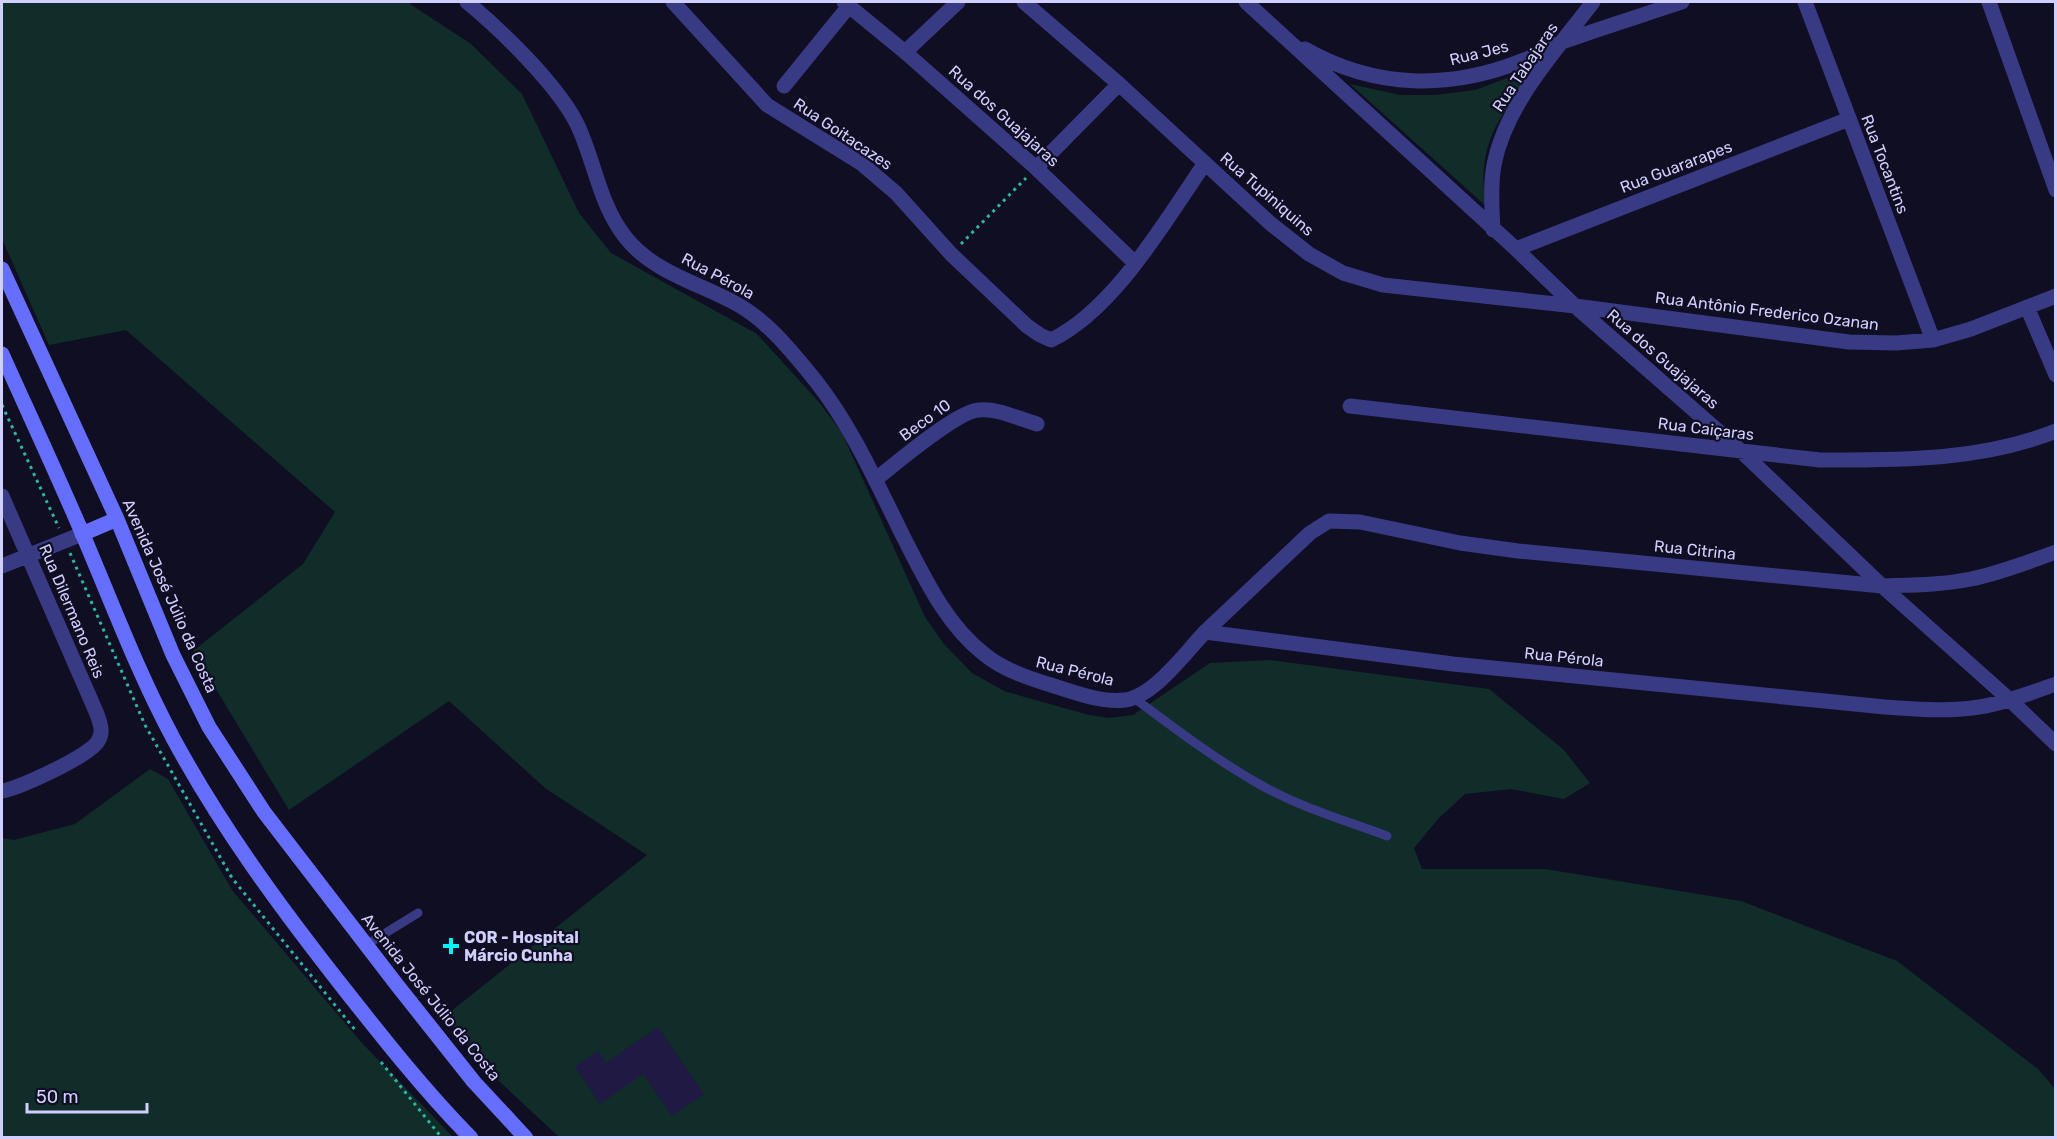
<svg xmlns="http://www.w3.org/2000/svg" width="2057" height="1139" viewBox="0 0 2057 1139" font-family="Rubik,sans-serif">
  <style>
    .green { fill: #102d2a }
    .building { fill: #1f1944 }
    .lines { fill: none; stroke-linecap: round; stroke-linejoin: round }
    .path { stroke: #2db6a4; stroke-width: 3; stroke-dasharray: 3 4.5; stroke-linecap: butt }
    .service { stroke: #383a83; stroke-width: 9 }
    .minor { stroke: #383a83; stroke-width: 15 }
    .secondary { stroke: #666eff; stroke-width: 15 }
    .poi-dot { fill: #00f3fa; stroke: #100e23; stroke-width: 2 }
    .labels { text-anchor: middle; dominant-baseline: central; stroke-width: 4.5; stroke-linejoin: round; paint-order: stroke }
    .street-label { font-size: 16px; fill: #d1cfff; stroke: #100e23 }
    .poi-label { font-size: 16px; font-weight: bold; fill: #d1cfff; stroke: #100e23; text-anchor: start }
  </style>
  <rect width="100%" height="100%" fill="#100e23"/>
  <!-- green -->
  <path class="green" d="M2,2H407L471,44L522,94L579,213L611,253L757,334L818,401L842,433L925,617L944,644L972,673L1004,691L1089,715L1109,718L1133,715L1210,663L1270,660L1489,689L1563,749L1590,783L1564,799L1511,789L1465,794L1438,819L1414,848L1422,869H1545L1741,901L1897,961L2038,1069L2055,1089V1137H559L485,1068L445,1016L647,855L545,788L449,701L289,810L193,651L303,564L335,512L126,330L49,345L2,239Z
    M1542,65C1502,111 1475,142 1486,206L1350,84L1400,95H1435L1475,90Z
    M150,769L168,779L232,890L361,1042L453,1137H2V838L14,840L75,824Z"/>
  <!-- building -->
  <path class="building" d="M658,1027L704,1094L672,1116L643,1074L600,1104L575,1067L598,1051L606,1063Z"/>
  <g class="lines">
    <!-- path -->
    <path class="path" d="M961,244L1026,178
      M2,405L59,528
      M70,553L145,725L232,878L356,1031
      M381,1062L442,1138"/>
    <!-- service -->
    <path class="service" d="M1134,698C1174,728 1215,759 1259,784C1299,807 1344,820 1387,836
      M366,945L418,913"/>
    <!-- minor -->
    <path class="minor" d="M467,2C501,30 559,86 578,126C595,163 600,206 626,238C653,272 698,283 735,303C767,320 792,352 815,380C853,428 878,486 905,540C926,581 947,625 984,654C1003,670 1031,679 1054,686C1076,693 1102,703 1125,700C1154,696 1185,653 1205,632L1453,664L1885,707C1916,709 1948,712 1979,707C2005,703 2030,693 2056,684
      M673,2L767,105L862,164L896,193L951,254L1027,326L1040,335L1051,340C1114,310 1166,220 1205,163
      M844,2L905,52L1036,168L1135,263
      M1024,2L1119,84L1271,224L1309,254L1343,273L1383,285L1575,306L1849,342L1896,343L1933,340L1971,329L2056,296
      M1246,2L1516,249L1575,306L1742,452L1882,586L2010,700L2056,744
      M1805,2L1933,340
      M1989,2L2056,190
      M1305,49C1375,89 1451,90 1524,60C1538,55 1551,46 1565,41C1604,27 1643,15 1682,2
      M905,52L958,2
      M784,86L849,6
      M1036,168L1119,84
      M1493,230C1492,209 1490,186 1494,165C1506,103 1556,51 1593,2
      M1516,249L1849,119
      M2027,307L2056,375
      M1350,406L1820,460C1900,460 1980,461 2056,431
      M875,480C895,464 957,411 979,410C998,408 1019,419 1037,424
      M2,496L97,714C100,723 104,732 98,741C90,756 19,788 2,791
      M2,566L82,534
      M1205,632L1310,533L1329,521L1360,522L1460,543L1518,551L1882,586C1912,585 1941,585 1971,579C2000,573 2028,562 2056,552"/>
    <!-- secondary -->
    <path class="secondary" d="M2,269L117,519L173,655L209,727L264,812L397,985L474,1082L526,1138
      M2,354C29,414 57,474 83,535C112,603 138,673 173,738C221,827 280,907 342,986C383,1038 424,1090 471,1138
      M82,534L117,519"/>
  </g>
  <!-- markers -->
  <path class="poi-dot" d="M448 937h6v6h6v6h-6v6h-6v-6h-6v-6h6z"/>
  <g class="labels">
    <!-- street labels -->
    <g class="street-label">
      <text transform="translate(1479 53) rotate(-14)">Rua Jes</text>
      <text transform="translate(1525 67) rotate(-56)">Rua Tabajaras</text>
      <text transform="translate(1004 116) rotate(42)">Rua dos Guajajaras</text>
      <text transform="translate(843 134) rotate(34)">Rua Goitacazes</text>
      <text transform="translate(1885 164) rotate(69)">Rua Tocantins</text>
      <text transform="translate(1676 167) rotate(-21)">Rua Guararapes</text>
      <text transform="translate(1267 194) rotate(41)">Rua Tupiniquins</text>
      <text transform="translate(718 276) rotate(28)">Rua Pérola</text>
      <text transform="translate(1767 311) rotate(7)">Rua Antônio Frederico Ozanan</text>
      <text transform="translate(1663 359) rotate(41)">Rua dos Guajajaras</text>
      <text transform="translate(925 420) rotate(-36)">Beco 10</text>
      <text transform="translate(1706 429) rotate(7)">Rua Caiçaras</text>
      <text transform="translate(1695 550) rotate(6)">Rua Citrina</text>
      <text transform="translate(170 596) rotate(66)">Avenida José Júlio da Costa</text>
      <text transform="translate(72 611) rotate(67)">Rua Dilermano Reis</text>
      <text transform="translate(1564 657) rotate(6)">Rua Pérola</text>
      <text transform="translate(1075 671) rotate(14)">Rua Pérola</text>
      <text transform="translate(431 997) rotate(51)">Avenida José Júlio da Costa</text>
    </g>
    <!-- poi labels -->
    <g class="poi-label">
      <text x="464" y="937">COR - Hospital<tspan x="464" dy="18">Márcio Cunha</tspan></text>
    </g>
  </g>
  <!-- border -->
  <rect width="2057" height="1139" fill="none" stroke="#d1cfff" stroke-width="6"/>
  <!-- scale -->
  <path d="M27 1103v9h120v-9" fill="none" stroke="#d1cfff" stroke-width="3"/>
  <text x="36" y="1103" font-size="18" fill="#d1cfff" stroke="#100e23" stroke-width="4.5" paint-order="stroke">50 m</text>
</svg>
